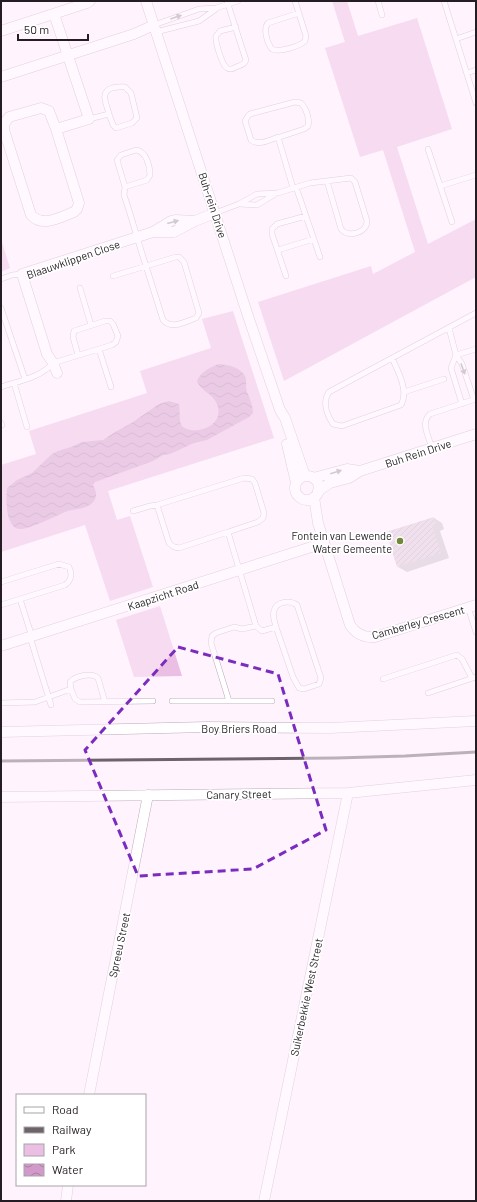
<svg xmlns="http://www.w3.org/2000/svg" width="477" height="1202" viewBox="0 0 477 1202" font-family="Barlow,sans-serif">
  <style>
    .park { fill: #eabfe3 }
    .water { fill: url(#water-waves) }
    .shadow { fill: #0003 }
    .building { fill: url(#building-hatch) }
    .lines { fill: none; stroke-linecap: round; stroke-linejoin: round }
    .service-casing { stroke: #bdabba; stroke-width: 6 }
    .minor-casing { stroke: #bdabba; stroke-width: 11 }
    .service { stroke: #fff; stroke-width: 5 }
    .minor { stroke: #fff; stroke-width: 10 }
    .rail { stroke: #6c636b; stroke-width: 3 }
    .oneway { fill: #9c999c }
    .marked { fill: none; stroke: #7b2cbf; stroke-width: 3; stroke-dasharray: 8 5; stroke-linejoin: round }
    .poi-dot { fill: #738738; stroke: #fff; stroke-width: 1.5 }
    .labels { text-anchor: middle; dominant-baseline: central; stroke-width: 3.5; stroke-linejoin: round; paint-order: stroke }
    .street-label { font-size: 11px; fill: #241d23; stroke: #fff }
    .poi-label { font-size: 11px; fill: #241d23; stroke: #fff; text-anchor: end }
  </style>
  <defs>
    <pattern id="water-waves" width="16" height="10" patternUnits="userSpaceOnUse"><rect width="16" height="10" fill="#d399cb"/><path d="M0 5q4-4 8 0t8 0" fill="none" stroke="#ab7ca4"/></pattern>
    <pattern id="building-hatch" width="6" height="6" patternUnits="userSpaceOnUse"><rect width="6" height="6" fill="#ddcada"/><path d="M-1 1l2-2M0 6l6-6M5 7l2-2" fill="none" stroke="#beadbb"/></pattern>
  </defs>
  <rect width="100%" height="100%" fill="#fff3fd"/>
  <!-- park -->
  <path class="park" d="M332,1H347L358,36L417,18L452,129L397,147L428,244L476,219V277L284,381L258,302L371,266L373,274L415,252L383,150L360,157L325,48L345,42Z
    M1,239L10,268L1,272Z
    M233,311L274,438L108,491L117,520L130,516L153,587L110,601L85,525L1,552V465L36,454L29,431L147,393L140,371L211,348L202,319Z
    M160,606L182,676L134,677L116,620Z"/>
  <!-- water -->
  <path class="water" d="M219,364C228,365 240,367 245,376C247,380 245,387 247,392C250,399 253,406 253,413L249,417L207,440L194,443L170,454L163,455L153,461L95,482L93,485C96,491 98,496 93,502C87,510 74,508 65,512C56,516 28,530 19,529C5,527 6,498 7,488L17,480L32,473L52,454L58,451L71,447L82,442L103,440L115,432L130,424L159,404L169,401L179,404C180,410 179,423 182,426C189,435 223,430 218,407C215,394 201,392 197,381C201,372 210,367 219,364Z"/>
  <!-- shadow -->
  <path class="shadow" d="M434,518L442,523L444,529L440,531L449,558L407,572L398,567Z"/>
  <!-- building -->
  <path class="building" d="M434,517L436,525L432,526L441,553L397,567L386,532Z"/>
  <g class="lines">
    <!-- service casing -->
    <g class="service-casing">
      <path id="service" d="M227,1C233,20 239,39 245,57L246,60C244,65 241,65 236,67C233,69 230,70 227,68C222,65 215,42 216,36L220,31L236,27
        M295,1L306,36L305,41C300,46 279,53 272,49C267,43 263,29 268,23L299,13
        M378,1L382,15
        M444,1L476,103
        M154,25L199,9L216,8L238,1
        M156,32L199,21L216,9
        M456,39L476,32
        M467,73L476,70
        M89,119L109,114C107,105 99,92 112,88C117,87 121,86 125,87L131,93L137,118L132,123L116,128L113,125L109,114
        M277,138L304,129L308,126C310,119 306,108 301,103L295,102L250,114L248,116L245,121L251,140C258,146 270,140 278,137L293,188
        M428,149L452,222
        M136,150C146,151 150,166 150,175L147,180L125,187L117,160L121,155Z
        M440,186L476,175
        M296,187L320,257
        M240,204L257,205L277,193
        M215,213L239,204L257,194L278,193L310,183L351,178L355,182L367,221C367,233 348,238 341,229L327,181
        M278,250L314,239
        M113,276L176,257H179L184,262L199,313L196,318C184,322 172,330 163,320L146,266C138,242 132,218 124,195L125,187
        M286,276L272,234V229L277,224L306,216
        M1,279L12,275L22,274
        M80,288L91,325
        M1,308L25,379
        M449,328L456,355L462,364L474,400
        M99,349L111,387
        M456,355L451,368L462,404
        M456,355L476,349
        M392,358C398,371 409,391 401,405L342,426L333,424C327,415 322,402 329,392L476,313
        M14,383L27,427
        M1,387C19,381 40,378 53,363L112,345L116,342L118,336L113,324L110,321H105L74,331L73,337L78,355
        M404,392L444,379
        M1,423L2,425
        M432,448C429,437 420,423 430,414L476,399
        M157,505L169,543L174,547L179,548L228,532
        M133,511L150,506L157,505L244,478L252,479L255,483L264,513L263,518L258,522L228,532L256,626L262,631L276,627L293,677L299,688L304,689L319,684L321,678L297,605C290,600 276,601 274,611C272,616 275,622 276,627
        M1,582L59,564L69,567C72,573 72,580 65,585L1,605
        M20,599L32,637
        M468,607L476,632
        M30,637L51,705
        M383,679L457,655L462,659L472,678
        M71,689L75,699L80,702L153,701
        M428,693L476,677
        M172,701H272
        M229,701L211,643L212,636L216,633L234,627L242,629L256,626
        M1,703L35,702L71,689L70,682C75,676 92,672 98,678L105,702"/>
    </g>
    <!-- minor casing -->
    <g class="minor-casing">
      <path id="minor" d="M146,1L248,316L280,410L285,418L305,476
        M54,14L89,119L56,129L49,111L41,108L9,117L4,124V130L31,215C43,228 60,217 74,212L77,209L79,203L56,129
        M1,31L87,3L90,1
        M1,77L134,34L154,25
        M153,232L171,221L175,220L195,221
        M57,373L53,363L47,354L22,274L153,232H174L195,221L215,213
        M287,444L296,483
        M295 488a12 12 0 1 1 24 0a12 12 0 1 1-24 0Z
        M313,478L347,469L360,471
        M318,491L330,483L349,478L360,471L476,434
        M314,497L318,523L350,625C356,634 364,638 375,637L476,605
        M1,646L324,543
        M1,732L207,727L330,728L476,721
        M1,797L348,793L476,780
        M89,1095L148,795
        M66,1201L68,1185
        M264,1201L348,793"/>
    </g>
    <!-- service -->
    <use href="#service" class="service"/>
    <!-- minor -->
    <use href="#minor" class="minor"/>
    <!-- rail -->
    <path class="rail" d="M1,761L336,758L405,756L476,752"/>
  </g>
  <!-- one-way arrows -->
  <defs><path id="oneway-solid" d="M-6-.8H1V-3.2L6.5 0L1 3.2V.8H-6Z"/></defs>
  <g class="oneway">
    <use href="#oneway-solid" transform="translate(176 17) rotate(-19)"/>
    <use href="#oneway-solid" transform="translate(173 222) rotate(-15)"/>
    <use href="#oneway-solid" transform="translate(463 369) rotate(70)"/>
    <use href="#oneway-solid" transform="translate(336 472) rotate(-17)"/>
  </g>
  <!-- marked area -->
  <path d="M0 0H477V1202H0ZM178,647L278,674L326,830L253,869L138,876L85,750Z" fill="#fff3fd" fill-opacity=".55" fill-rule="evenodd"/>
  <path class="marked" d="M178,647L278,674L326,830L253,869L138,876L85,750Z"/>
  <!-- markers -->
  <circle class="poi-dot" cx="400" cy="541" r="4"/>
  <g class="labels">
    <!-- street labels -->
    <g class="street-label">
      <text transform="translate(213 205) rotate(72)">Buh-rein Drive</text>
      <text transform="translate(73 259) rotate(-19)">Blaauwklippen Close</text>
      <text transform="translate(418 453) rotate(-18)">Buh Rein Drive</text>
      <text transform="translate(163 595) rotate(-18)">Kaapzicht Road</text>
      <text transform="translate(418 622) rotate(-16)">Camberley Crescent</text>
      <text x="239" y="728">Boy Briers Road</text>
      <text transform="translate(239 794) rotate(-1)">Canary Street</text>
      <text transform="translate(119 945) rotate(-78)">Spreeu Street</text>
      <text transform="translate(306 997) rotate(-78)">Suikerbekkie West Street</text>
    </g>
    <!-- poi labels -->
    <g class="poi-label">
      <text x="392" y="535">Fontein van Lewende<tspan x="392" dy="13">Water Gemeente</tspan></text>
    </g>
  </g>
  <!-- border -->
  <rect width="477" height="1202" fill="none" stroke="#241d23" stroke-width="4"/>
  <!-- legend -->
  <rect x="16" y="1094" width="130" height="92" fill="#ffffff" stroke="#a7a5a7"/>
  <rect x="24" y="1107" width="20" height="6" fill="#ffffff" stroke="#a7a5a7"/>
  <text x="52" y="1114" font-size="12" fill="#241d23">Road</text>
  <rect x="24" y="1127" width="20" height="6" fill="#6c636b" stroke="#a7a5a7"/>
  <text x="52" y="1134" font-size="12" fill="#241d23">Railway</text>
  <rect x="24" y="1144" width="20" height="12" fill="#eabfe3" stroke="#a7a5a7"/>
  <text x="52" y="1154" font-size="12" fill="#241d23">Park</text>
  <rect x="24" y="1164" width="20" height="12" fill="url(#water-waves)" stroke="#a7a5a7"/>
  <text x="52" y="1174" font-size="12" fill="#241d23">Water</text>
  <!-- scale -->
  <path d="M18 34v6h70v-6" fill="none" stroke="#241d23" stroke-width="2"/>
  <text x="24" y="34" font-size="12" fill="#241d23" stroke="#ffffff" stroke-width="3" paint-order="stroke">50 m</text>
</svg>
